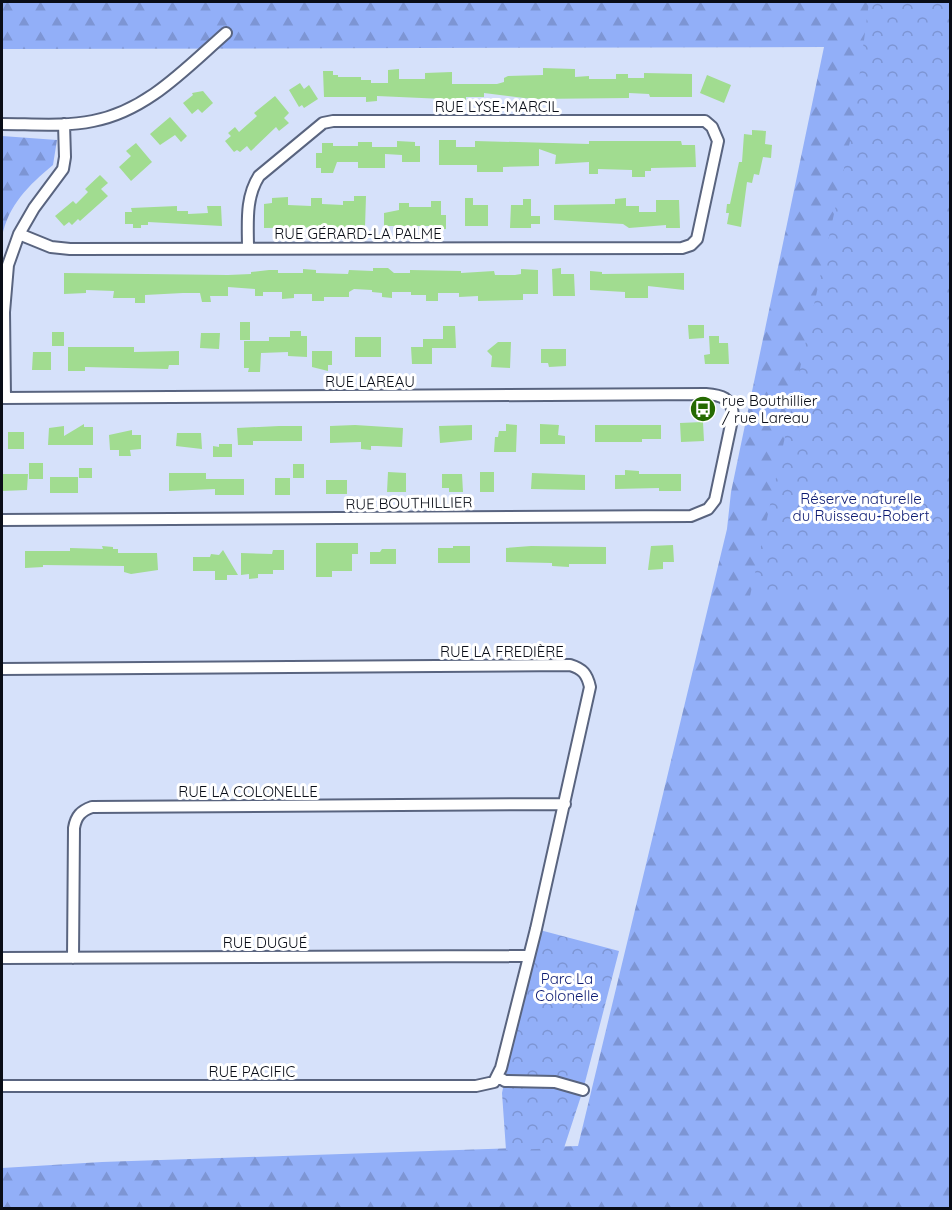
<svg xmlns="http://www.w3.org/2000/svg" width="952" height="1210" viewBox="0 0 952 1210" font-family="Quicksand,sans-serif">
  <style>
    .forest { fill: url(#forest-firs) }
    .park { fill: url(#park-crowns) }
    .building { fill: #a1dc90 }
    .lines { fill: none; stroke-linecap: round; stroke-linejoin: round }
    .minor-casing { stroke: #59647f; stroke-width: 14 }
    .minor { stroke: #fff; stroke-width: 10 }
    .labels { text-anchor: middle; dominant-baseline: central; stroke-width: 6; stroke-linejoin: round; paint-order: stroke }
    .street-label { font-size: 15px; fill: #090d17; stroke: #fff }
    .poi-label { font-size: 15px; fill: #090d17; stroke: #fff; text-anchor: start }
    .park-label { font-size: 15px; fill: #0c1a72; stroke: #fff }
  </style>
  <defs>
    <pattern id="forest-firs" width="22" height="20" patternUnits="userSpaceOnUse" patternTransform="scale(1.5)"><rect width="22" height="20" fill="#92aff8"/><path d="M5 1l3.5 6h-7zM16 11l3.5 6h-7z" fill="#7d95d4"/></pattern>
    <pattern id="park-crowns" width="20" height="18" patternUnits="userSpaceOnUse" patternTransform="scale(1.5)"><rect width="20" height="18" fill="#92aff8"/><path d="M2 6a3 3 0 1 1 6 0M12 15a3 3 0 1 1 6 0" fill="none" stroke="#7d95d4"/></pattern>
  </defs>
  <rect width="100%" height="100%" fill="#d6e1fa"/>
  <!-- forest -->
  <path class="forest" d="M2,2H950V1208H2V1168L102,1162L578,1146L727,529L731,492L824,47L2,49Z
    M2,136L57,140L53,165C29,185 8,205 2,237Z"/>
  <!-- park -->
  <path class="park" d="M869,2H950V596H750L852,132Z
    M536,929L619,951L583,1090L564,1148L506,1150L502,1093Z"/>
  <!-- building -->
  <path class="building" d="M543,68L575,69V77L589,76V79H616V74H628V78H644V73L692,74V97H650L649,94L629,93V98L532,99L484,93V97H466V100L377,96V101L366,102V97H324L323,71H333V75H338V77H361V80H371V83H388V70L399,69V79H425V73L452,72V84H497L504,82V78L508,76L543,75Z
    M707,75L731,85L724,103L700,93Z
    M300,83L304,89L309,85L318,99L304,108L302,105L299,107L289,90Z
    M203,91L213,103L202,113L198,109L192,114L183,103L193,95L192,93Z
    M275,96L289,113L284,118L289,123L279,131L276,127L251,151L247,146L240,152L237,150L234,152L225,141L231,136L228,133L235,127L239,132L257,116L254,113Z
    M170,117L187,136L181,142L175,135L160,145L150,134Z
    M752,130L766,131L765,144L772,145L771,158L763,157L759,175L754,174L752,183L747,182L741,227L727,224L729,213H726L727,204H730L739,162H742L744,134L752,135Z
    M439,140H456V147H475V141L589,144V141H681L682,145H695L696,167L651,168V171H645V177H632V170L598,169V174H589V162L555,164L556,155L539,149V166L503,167V172H477V165H439Z
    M397,141L415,142V146H420V162H402V155L385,154V168H358V162H337L333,173H321V168H316V153H322V143H333V146H358V142H372V147H397Z
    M136,143L152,162L131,181L119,167L131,156L126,151Z
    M100,175L108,183L101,189L108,196L80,221L78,219L72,225L69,222L64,226L55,216L73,201L76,204L88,192L85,189Z
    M354,196H366L365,227L264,228V204L272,203V198L288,197V205L311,206V198H322V204L343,205V201H354Z
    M465,198H473V205H488V226H465Z
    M626,198V206H639V212H656V200H679L680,228H666V225L629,228L623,224L554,220V205L615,204V199Z
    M523,199H531V216H540V224H531V228H510L511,205H523Z
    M431,201H441V215H446V229H432V226H384V213L399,210V203H409V207H431Z
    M177,206V211H188V214L208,213L207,206H221L222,226L148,222V225H141V228H133V224H125V212H132L131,208Z
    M373,268H388L394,273H410V270L461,271V273L494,271L495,275H515L521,274V269L538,270V294H523V300L478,301V296L459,297V293H438V301H426V295H411V292H392V298L382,297V293L372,292V290L354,289L349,292V297H324V301H312V294H294V298L282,299V292H263V296H255V289L228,287V296H210L211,302H202L200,293H183L145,295V303H135V298H113L114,291L86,290V293L64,294V273L228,275L251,274V272L269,270H278V273H303V269L316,270V273L348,274L349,270L373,271Z
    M561,268V274H574L575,296H553L552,269Z
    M590,271L602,272V274L684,273V290L648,286V298H625V292L590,290Z
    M240,322H250V340H240Z
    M688,325H704V338L689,339Z
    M443,326H455L456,348H432V364H412L411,347H423V339H443Z
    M290,331H301V336H307V357L288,356V352L261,353L260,372H248L249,368H244V341H269V337H290Z
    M52,332H64V346H52Z
    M201,333H220L219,349L200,348Z
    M709,336H719V343H728L729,364H705L704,355L710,354Z
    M355,337H381V357H355Z
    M498,342H511L510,368L491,367L492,356L487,351Z
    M68,347H134V352L179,351V365H169L168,369L85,367V371H68Z
    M541,349H566V366L549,367L548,363H541Z
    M312,351H332V365H328V371L312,367Z
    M33,352H51V370H32Z
    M703,422L704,441L681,442L680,423Z
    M84,424V427H93V445H48L49,428L64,426V436Z
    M506,424L517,425L516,452H494L495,437H498L499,431H506Z
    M540,424L559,425L558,435L565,436V444H540Z
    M355,425L403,428L402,447L377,446H371V450L361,449V442L330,443V426Z
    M472,425V440L440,443L439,426Z
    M595,425H661V439H642V442H595Z
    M279,426H302V441H253V445H238L237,428Z
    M132,430V435H141V449L130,450L131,456H119V450H110L109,435Z
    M8,432H24V449H8Z
    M177,433H201L202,449L176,446Z
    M219,444H232V457H213V446L219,447Z
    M29,463H43V479H29Z
    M293,464H304V478H293Z
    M79,468H92V478H79Z
    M625,470L639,471V474H681V491H659V488L615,489V475H625Z
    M388,472L406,473V492H387Z
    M480,472H494V492H480Z
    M169,473H206V479H244V495H215V489L169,491Z
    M532,473L585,475V490L531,489Z
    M2,474H28L27,490L2,491Z
    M442,474H462L463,492H449V488H442Z
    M50,477H78V493H50Z
    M275,478H290V495H275Z
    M326,480H347V494H326Z
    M316,543H358V554H352V571H332V577H316Z
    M673,545L674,562H663V569L648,570L651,546Z
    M102,546L113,547V549H118V553H157L158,570L131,574L124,572V566L43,565V567L25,568V551H70V548L103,549Z
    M453,546H470V563H438V548H453Z
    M531,546L606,547V564H569V567L552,566V563L506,562V548Z
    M382,549H396V564H370V552H380Z
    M223,550L238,575H227V580H215V571H193V557H210L211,554L219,555Z
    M273,550H284V570H273V574H258V578L249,579V574L241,575V553L272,554Z"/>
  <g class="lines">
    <!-- minor casing -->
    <g class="minor-casing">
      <path id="minor" d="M2,124C32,124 64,127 93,121C147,111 186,68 226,33
        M19,234L51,247L70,249L682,248L691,245L697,239L718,141L712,127L705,121H333L323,123L259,176C245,198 248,223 248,249
        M2,398L706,394C721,395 732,398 733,415L715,500L708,509L691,516L2,520
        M5,398L4,312L8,265L19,234L34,208L63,169L65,157L64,124
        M2,669L570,665C583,669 587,674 590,687L536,929L501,1068L494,1082L476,1086H2
        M2,958L529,956
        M73,958L74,828C76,816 81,811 92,807L565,804
        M497,1076L505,1081L555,1082L583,1090"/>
    </g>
    <!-- minor -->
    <use href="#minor" class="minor"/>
  </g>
  <!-- icons -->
  <defs>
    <g id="bus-disc" transform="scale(1.35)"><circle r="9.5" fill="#256a02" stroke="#fff"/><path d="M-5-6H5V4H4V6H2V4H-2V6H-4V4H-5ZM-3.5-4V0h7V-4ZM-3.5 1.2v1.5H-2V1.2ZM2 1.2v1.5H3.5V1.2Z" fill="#fff"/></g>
  </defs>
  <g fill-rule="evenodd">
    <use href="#bus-disc" x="703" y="409"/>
  </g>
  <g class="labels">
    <!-- street labels -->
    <g class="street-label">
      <text x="497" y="106">RUE LYSE-MARCIL</text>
      <text x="358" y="233">RUE GÉRARD-LA PALME</text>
      <text x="370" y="381">RUE LAREAU</text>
      <text transform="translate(409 503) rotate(-1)">RUE BOUTHILLIER</text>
      <text x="502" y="651">RUE LA FREDIÈRE</text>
      <text x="248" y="791">RUE LA COLONELLE</text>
      <text x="265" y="942">RUE DUGUÉ</text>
      <text x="252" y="1071">RUE PACIFIC</text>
    </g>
    <!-- poi labels -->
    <g class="poi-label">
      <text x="722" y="400">rue Bouthillier<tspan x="722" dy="17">/ rue Lareau</tspan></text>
    </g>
    <!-- park labels -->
    <g class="park-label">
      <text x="861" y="498">Réserve naturelle<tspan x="861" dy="17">du Ruisseau-Robert</tspan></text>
      <text x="567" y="978">Parc La<tspan x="567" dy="17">Colonelle</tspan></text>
    </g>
  </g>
  <!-- border -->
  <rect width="952" height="1210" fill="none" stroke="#090d17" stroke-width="6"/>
</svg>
